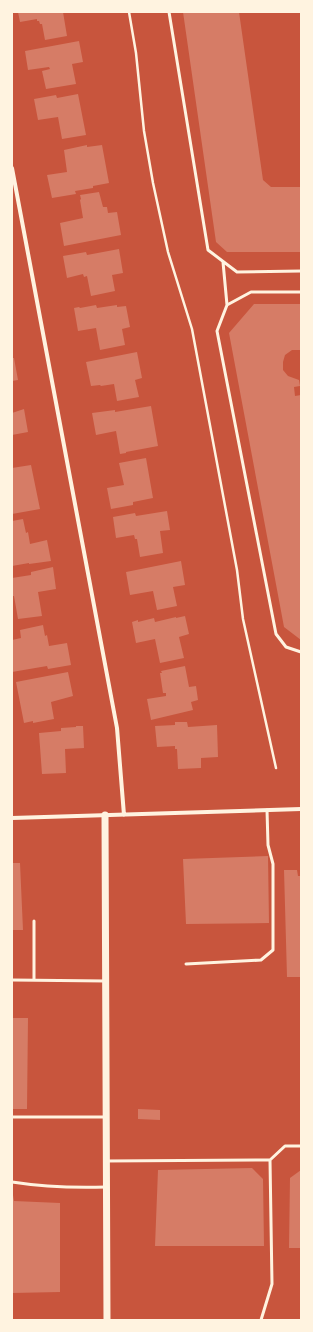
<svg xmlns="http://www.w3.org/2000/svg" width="313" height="1332" viewBox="0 0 313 1332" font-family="Helvetica,sans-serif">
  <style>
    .building { fill: #d67c66 }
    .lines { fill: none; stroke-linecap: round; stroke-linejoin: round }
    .path { stroke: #fff3e0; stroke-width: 2.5 }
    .service { stroke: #fff3e0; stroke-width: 3 }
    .minor { stroke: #fff3e0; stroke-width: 4 }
    .tertiary { stroke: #fff3e0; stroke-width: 7 }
  </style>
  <rect width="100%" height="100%" fill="#c8553d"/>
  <!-- building -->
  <path class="building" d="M18,12H63L67,36L45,40L42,24H40L39,21H37V19L20,22Z
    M183,12H239L263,180L271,187H301V252H227L216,242Z
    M79,41L83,62L72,64L76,84L46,89L42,71L50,69L49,67L28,70L25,51Z
    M78,94L86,135L62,139L58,117L38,120L34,99L56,95L57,98Z
    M87,145V147L102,145L109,183L93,186V188L75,191L76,194L52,198L47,175L67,172L64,150Z
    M99,192L103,207H107L108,213L117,212L121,235L64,246L60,223L83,218L80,200L81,199L80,195Z
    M119,249L123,273L112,275L115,291L91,296L87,276L84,277L83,274L67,278L63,256L86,252L87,255Z
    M254,304H301V350H292L285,355L283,362V370L288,376L299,380L300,386L294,387L295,396L301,395V640L284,627L229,333Z
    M96,305L97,308L117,305V307L126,306L130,327L122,329L125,345L100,350L96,328L78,331L74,308L79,307L80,308Z
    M137,352L142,378L135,380L139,397L117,401L114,384L101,386L100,385L91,386L86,362Z
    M12,358H14L18,380L12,381Z
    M151,406L158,446L126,452V453L120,454L116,431L96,435L92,413L115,410V412Z
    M24,409L28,432L12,435V413Z
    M146,458L153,498L133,502V505L111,509L107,488L124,485L119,463Z
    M31,465L40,509L12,514V468Z
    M167,511L170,530L160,531L163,553L140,557L137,539H135L134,535L116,538L113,517L135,513L136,516Z
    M23,519L26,533L28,532L30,544L47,540L51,561L29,564V563L12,566V521Z
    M181,561L185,585L173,587L177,606L157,610L153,591L130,595L126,572Z
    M53,567L56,589L38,592L42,616L18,619L14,596H12V578L31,575V572Z
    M185,616L189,634L179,637L184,658L160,663L155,639L136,643L132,622L138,620V622L154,618L155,622L176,617V618Z
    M43,625L45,636L47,635L49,646L67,643L71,665L48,669L47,666L12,672V640L21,638L20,630Z
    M185,666L189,687L196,686L198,700L191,702L193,710L151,720L147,699L166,696V693H163L160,673H162L161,671Z
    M68,672L73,696L51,702L54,719L33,723V721L24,723L16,682Z
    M175,722H187L188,727L217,725L218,757L201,758V768L178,769L177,749H175V746L157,747L155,726L175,725Z
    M76,726H83L84,748L65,749L66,773L42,774L39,733L61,731V728L76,727Z
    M268,856L269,923L186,924L183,859Z
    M12,863H20L23,930H12Z
    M284,870H297L298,876H301V977H287Z
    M12,1018H28L27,1109H12Z
    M138,1109L160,1110V1120L138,1119Z
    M252,1168L263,1179L264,1246H155L158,1170Z
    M301,1170V1248H289L290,1178Z
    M12,1195H13L14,1201L60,1203V1292L12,1293Z"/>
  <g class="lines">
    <!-- path -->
    <path class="path" d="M129,12L136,53L144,131L153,183L168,252L192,329L237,570L243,619L276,768"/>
    <!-- service -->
    <path class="service" d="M169,12L208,250L237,272L301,271
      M223,262L227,305
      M301,292H251L227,305L217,331L276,634L286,647L301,652
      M34,921V980
      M186,964L261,960L273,950V864L268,845L267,810
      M12,980L106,981
      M12,1117H106
      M106,1161L270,1160
      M12,1182C44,1187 74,1188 106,1187
      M261,1320L272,1284L270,1160L285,1146H301"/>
    <!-- minor -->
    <path class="minor" d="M12,168L117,728L124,815
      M12,818L301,809"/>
    <!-- tertiary -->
    <path class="tertiary" d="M105,815L107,1320"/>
  </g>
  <!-- border -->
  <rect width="313" height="1332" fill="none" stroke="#fff3e0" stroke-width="26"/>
</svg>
